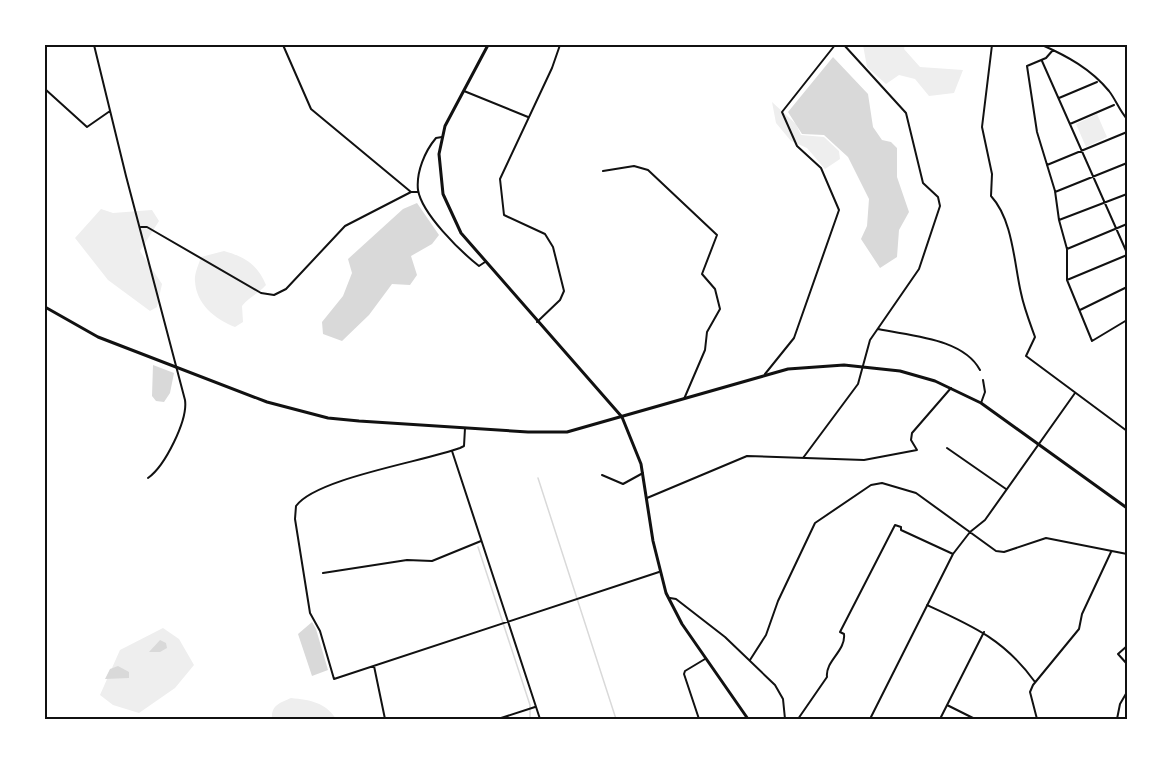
<svg xmlns="http://www.w3.org/2000/svg" width="1172" height="764" viewBox="0 0 1172 764" font-family="'Roboto Condensed',sans-serif">
  <style>
    .green { fill: #eee }
    .water { fill: #d9d9d9 }
    .lines { fill: none; stroke-linecap: round; stroke-linejoin: round }
    .stream { stroke: #d9d9d9; stroke-width: 1.5 }
    .minor { stroke: #111; stroke-width: 2 }
    .tertiary { stroke: #111; stroke-width: 3 }
    .secondary { stroke: #111; stroke-width: 3 }
    .neatline { fill: none; stroke: #111; stroke-width: 2 }
  </style>
  <rect width="100%" height="100%" fill="#fff"/>
  <!-- green -->
  <path class="green" d="M863,45H905L904,49L920,67L963,70L954,93L929,96L915,79L899,75L886,84L867,67Z
    M772,102L796,124L801,135L824,137L839,151L840,159L825,169L807,148L791,141L776,123Z
    M1097,114L1107,137L1086,147L1076,124Z
    M101,209L113,213L152,210L159,221L140,251L162,284L157,307L150,311L108,280L75,238Z
    M224,251C245,257 257,264 266,285C258,294 249,297 242,306L243,322L235,327C215,319 196,304 195,281C194,274 199,264 201,257Z
    M163,628L179,639L194,665L175,688L139,713L113,705L100,695L120,650Z
    M291,698C310,700 325,702 336,719H272C271,705 280,703 291,698Z"/>
  <!-- water -->
  <path class="water" d="M833,57L868,94L873,127L882,140L891,142L897,148V177L909,212L899,230L897,257L880,268L861,239L867,226L869,199L848,157L824,135L802,134L788,112Z
    M417,203L439,235L432,244L411,256L417,275L410,285L392,284L369,315L342,341L323,334L322,322L343,296L352,273L348,259L403,209Z
    M153,365L174,373L170,393L164,402L156,401L152,396Z
    M312,622L316,629L328,670L312,676L298,634Z
    M160,640L166,643L167,648L160,652H149Z
    M118,666L129,672V678L105,679L110,669Z"/>
  <g class="lines">
    <!-- stream -->
    <path class="stream" d="M538,478L616,719
      M478,547L530,705V719"/>
    <!-- minor -->
    <path class="minor" d="M94,45L126,176L185,400C188,420 165,466 148,478
      M283,45L311,109L411,192H418
      M992,45L982,127L992,174L991,196C1013,220 1014,263 1021,293C1024,308 1030,323 1035,337L1026,356L1127,431
      M1042,45C1067,56 1091,69 1109,91C1116,100 1119,110 1127,119
      M1053,50L1046,58L1027,66L1037,132L1055,191L1059,220L1067,249V280L1092,341L1127,320
      M1042,61L1127,253
      M45,89L87,127L110,111
      M464,91L528,117
      M1059,98L1097,82
      M1070,124L1114,105
      M442,137L436,138C425,151 416,172 418,190C422,214 460,251 479,266L485,262
      M1047,165L1127,132
      M603,171L634,166L648,170L717,235L702,274L715,289L720,309L707,332L705,350L684,399
      M1055,192L1127,163
      M1059,220L1127,194
      M141,227H147L261,293L274,295L286,289L345,226L411,192
      M1067,249L1127,224
      M1067,280L1127,255
      M1080,310L1127,287
      M537,322L560,300L564,291L553,247L545,234L504,215L500,179L552,68L560,45
      M878,329C910,336 963,338 980,370
      M765,374L794,338L839,210L821,168L797,146L782,112L835,45
      M981,403L985,392L983,380
      M465,428L464,446L460,448C426,461 316,478 296,506L295,519L310,613L320,631L334,679L659,572
      M947,448L1006,489
      M452,451L540,719
      M803,458L858,384L870,340L919,269L940,206L938,197L923,183L906,113L844,45
      M602,475L623,484L643,473
      M647,498L747,456L864,460L917,450L911,440L912,433L951,388
      M323,573L407,560L432,561L481,541
      M670,598L676,599L725,637L775,685L783,699L785,719
      M927,605C973,626 1005,640 1035,682
      M1127,646L1118,654L1127,664
      M750,660L766,635L778,601L815,523L871,485L882,483L916,493L996,551L1004,552L1046,538L1127,554
      M374,666L385,719
      M947,705L975,719
      M498,719L535,707
      M699,719L684,674L685,671L705,659
      M798,719L827,677C825,661 846,651 844,634L840,632L895,525L901,527V530L953,554
      M870,719L953,554L970,532L985,520L1075,393
      M940,719L984,632
      M1037,719L1030,692L1033,685L1079,629L1082,614L1111,552
      M1117,719L1120,704L1127,692"/>
    <!-- tertiary -->
    <path class="tertiary" d="M45,307L98,337L267,402L328,418L359,421L528,432H567L788,369L844,365L900,371L935,381L981,403L1127,508"/>
    <!-- secondary -->
    <path class="secondary" d="M488,45L445,126L439,154L443,194L461,233L622,417L641,464L653,541L666,593L682,624L748,719"/>
  </g>
  <!-- border -->
  <rect width="1172" height="764" fill="none" stroke="#ffffff" stroke-width="93"/>
  <rect x="46" y="46" width="1080" height="672" class="neatline"/>
</svg>
